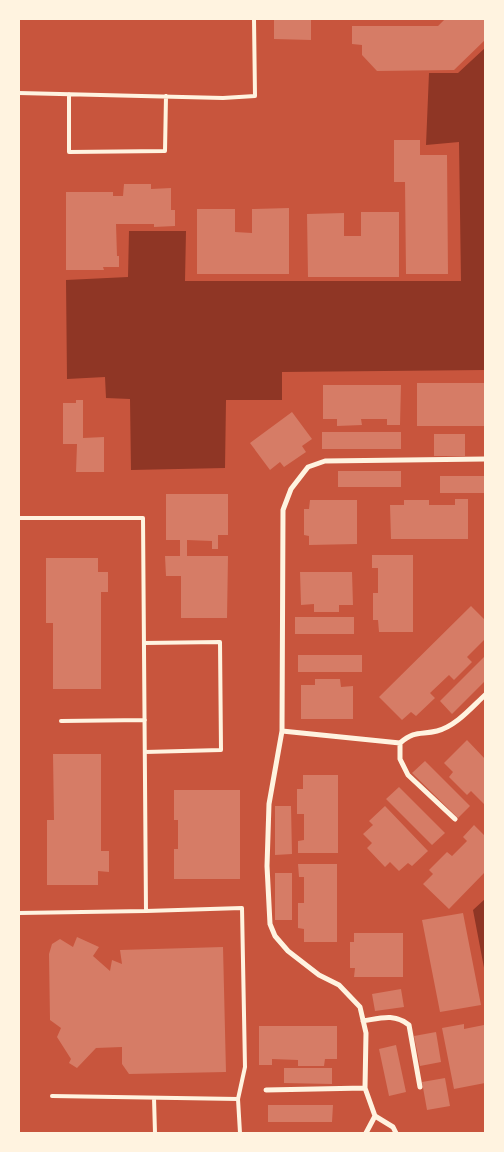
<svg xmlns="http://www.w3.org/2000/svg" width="504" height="1152" viewBox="0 0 504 1152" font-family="Arial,sans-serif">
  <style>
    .water { fill: #8f3625 }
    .building { fill: #d67c66 }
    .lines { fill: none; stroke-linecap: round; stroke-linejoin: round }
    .service { stroke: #fff3e0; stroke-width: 4 }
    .minor { stroke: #fff3e0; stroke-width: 5 }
  </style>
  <rect width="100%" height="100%" fill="#c8553d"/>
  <!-- water -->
  <path class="water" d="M485,48V370L282,372V400H226L225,468L131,470L130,399L106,398L105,377L67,379L66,280L128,277L129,231H186L185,281H461L459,142L426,145L429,73H458Z
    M485,899V973L473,910Z"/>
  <!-- building -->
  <path class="building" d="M274,19H311V40L274,39Z
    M445,19H485V40L454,70L377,71L362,55V45L352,44V26H438Z
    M394,140H420V155H447L448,274H406L405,182H394Z
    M124,184H151V189L171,188V210H175V226L154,227V224H116L117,256H119V267H103L104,270H66V192H113V196H123Z
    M289,208V274H197V209H235V232L252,233V209Z
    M361,212H399V277H308L307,214L344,213V236H361Z
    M417,383H485V426H417Z
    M323,385H401L400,425H387V419H361L362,425L337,426V419H323Z
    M76,400H83V438L104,437V472H76L77,444H63V403H76Z
    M292,412L312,439L302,446L306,452L284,467L280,462L270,470L250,443Z
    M322,432H401V449H322Z
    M434,434H465V456H434Z
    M338,471H401V487H338Z
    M440,476H485V493H440Z
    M166,494H228V535H218V549H212V541L187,540V556H228L227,618H181V576H166L165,556H180V540H166Z
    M455,499H468V539H391L390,505H404V500H429V505H455Z
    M310,500H357V544L309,545V536L304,535V509H309Z
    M372,555H413V632H379L378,620H373V593H378V568H372Z
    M46,558H98V572H108V592H101V689H53V623H46Z
    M300,572H352L353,605H339V612H314V604L301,605Z
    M471,606L485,620V639L467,657L472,662L454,680L449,675L430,693L435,698L416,716L411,712L402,720L379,697Z
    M295,617H354V634H295Z
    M298,655H362V672H298Z
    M485,656V681L452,714L440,701Z
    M315,679H340L341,687L353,686V719H301V685H315Z
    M467,740L485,759V805L471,791L467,795L449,777L453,772L444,763Z
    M53,754H101V851H109V872L98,871V885H47V820H54Z
    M425,761L470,806L458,818L412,773Z
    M303,775H338V853H298V841L304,840V814H297V789H303Z
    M399,787L445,833L432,845L386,799Z
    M174,790H240V879H174V849H178V820H174Z
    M275,806H291L292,854L275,855Z
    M385,806L428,851L412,866L408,863L399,871L390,862L385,867L367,848L372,843L363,834L373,825L369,821Z
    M474,825L485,836V872L449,909L423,884L433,874L429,870L447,852L452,856L467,841L463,837Z
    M298,864H337V942H304V929L298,928V903H304V877H299Z
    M275,873H292V920H275Z
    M463,913L481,1005L440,1012L422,920Z
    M354,933H403V977H354L355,968H350V942H354Z
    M77,937L99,947L93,956L110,971L112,960L122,964L120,950L223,947L226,1072L129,1074L122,1064V1047L96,1048L77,1068L69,1063L71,1059L57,1037L61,1028L50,1020L49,954L52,944L60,939L73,947Z
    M401,989L404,1007L375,1011L372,994Z
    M464,1024V1029L484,1025L485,1083L454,1089L442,1028Z
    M259,1026H337V1059H325L324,1066H298V1060L272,1059V1065H259Z
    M436,1032L441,1062L420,1066L414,1036Z
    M396,1045L406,1092L389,1096L379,1049Z
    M284,1068H332V1084L284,1083Z
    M445,1078L450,1106L427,1110L422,1082Z
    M268,1105H333L332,1122H268Z"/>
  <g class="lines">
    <!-- service -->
    <path class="service" d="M19,93L223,98L255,96L254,19
      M69,94V152L165,151L166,96
      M19,518H143L146,911L19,913
      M144,643L220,642L221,750L145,752
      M61,721L145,720
      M146,911L242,908L245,1067L238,1099
      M52,1096L238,1099L240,1133
      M154,1098L155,1133"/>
    <!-- minor -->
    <path class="minor" d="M282,731L400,743
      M455,819L408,775L400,759V743C415,730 421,735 437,731C456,726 471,708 485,695
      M363,1021C381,1018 394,1013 409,1025L420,1087
      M266,1090L365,1088
      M375,1116L393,1127L396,1133
      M366,1133L375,1116L365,1088L366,1033L360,1007L339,985L319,975L288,951L275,936L270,924L267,866L269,804L282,731L283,510L291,489L308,467L325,461L485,459"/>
  </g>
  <!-- border -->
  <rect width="504" height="1152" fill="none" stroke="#fff3e0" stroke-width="40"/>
</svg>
